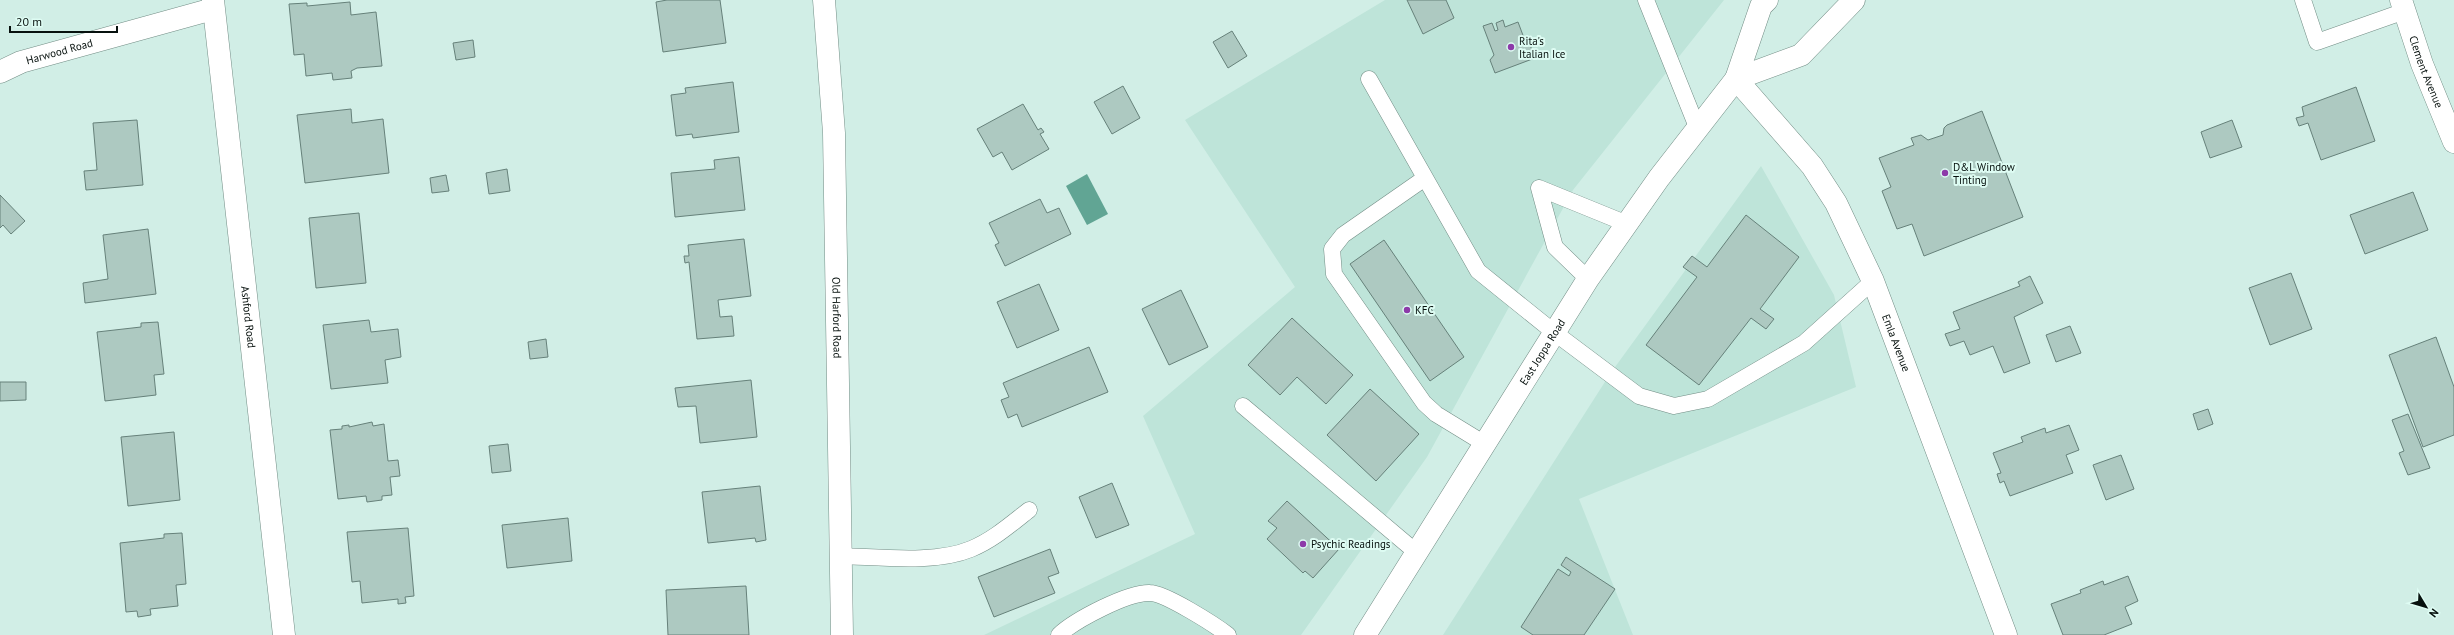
<svg xmlns="http://www.w3.org/2000/svg" width="2454" height="635" viewBox="0 0 2454 635" font-family="'PT Sans',sans-serif">
  <style>
    .built { fill: #bee4d9 }
    .water { fill: #61a594 }
    .building { fill: #adc9c1; stroke: #66817a }
    .lines { fill: none; stroke-linecap: round; stroke-linejoin: round }
    .service-casing { stroke: #728d85; stroke-width: 17 }
    .minor-casing { stroke: #728d85; stroke-width: 23 }
    .tertiary-casing { stroke: #728d85; stroke-width: 23 }
    .primary-casing { stroke: #728d85; stroke-width: 23 }
    .service { stroke: #fff; stroke-width: 16 }
    .minor { stroke: #fff; stroke-width: 22 }
    .tertiary { stroke: #fff; stroke-width: 22 }
    .primary { stroke: #fff; stroke-width: 22 }
    .poi-dot { fill: #8d3aa9; stroke: #defcf3; stroke-width: 1.5 }
    .labels { text-anchor: middle; dominant-baseline: central; stroke-width: 4; stroke-linejoin: round; paint-order: stroke }
    .poi-label { font-size: 11px; fill: #07110e; stroke: #defcf3; text-anchor: start }
    .street-label { font-size: 11px; fill: #07110e; stroke: #defcf3 }
  </style>
  <rect width="100%" height="100%" fill="#d1eee6"/>
  <!-- built -->
  <path class="built" d="M1385,0H1724L1573,190L1427,457L1301,635H984L1195,534L1143,416L1295,287L1185,120Z
    M1761,166L1834,295L1856,387L1579,499L1633,635H1443L1610,374Z"/>
  <!-- water -->
  <path class="water" d="M1087,174L1108,214L1087,225L1066,186Z"/>
  <!-- building -->
  <path class="building" d="M667,0H720L726,43L663,52L656,2Z
    M1407,0H1446L1454,18L1423,34Z
    M350,2L351,15L376,12L382,66L357,68L351,71L352,78L333,80L332,73L306,76L304,54L294,55L289,4L307,3V6Z
    M1503,20L1505,27L1518,22L1524,38L1527,37L1535,58L1495,73L1490,60L1494,55L1483,26L1492,23L1495,31L1498,30L1496,23Z
    M1232,31L1247,56L1228,68L1213,42Z
    M473,40L475,57L456,60L453,43Z
    M733,82L739,132L693,138L692,134L676,136L671,95L686,93L685,88Z
    M1123,86L1140,118L1112,134L1094,102Z
    M2356,87L2375,141L2321,160L2308,123L2299,126L2296,118L2304,116L2302,107Z
    M1023,104L1038,130L1041,128L1044,132L1040,134L1049,149L1012,170L1002,152L993,157L977,129Z
    M351,109L352,123L383,119L389,173L305,183L297,115Z
    M1982,111L2023,217L1924,256L1912,224L1897,229L1882,191L1891,187L1879,158L1914,145L1911,138L1921,135L1928,140L1943,135L1944,128L1947,125Z
    M137,120L143,185L86,190L84,171L97,170L93,123Z
    M2232,120L2242,147L2210,158L2201,132Z
    M739,157L745,210L675,217L671,173L715,169L714,160Z
    M507,169L510,191L489,194L486,173Z
    M446,175L449,191L432,193L430,178Z
    M2413,192L2428,230L2365,254L2350,215Z
    M0,195L25,221L11,234L3,225L0,228Z
    M1040,199L1047,213L1059,208L1071,234L1005,266L995,245L999,243L989,223Z
    M359,213L366,283L316,288L309,218Z
    M1746,215L1799,257L1760,309L1774,319L1766,329L1751,318L1699,385L1646,345L1697,277L1683,267L1692,256L1707,267Z
    M148,229L156,294L85,303L83,283L108,279L103,235Z
    M744,239L751,296L718,300L720,317L732,316L734,336L697,339L689,262L685,263L684,256H689L688,245Z
    M1384,240L1464,357L1430,381L1350,264Z
    M2291,273L2312,329L2270,345L2249,288Z
    M2030,276L2043,303L2014,317L2030,363L2004,373L1993,346L1970,355L1964,341L1950,346L1945,334L1960,329L1953,312L2020,286L2018,282Z
    M1039,284L1059,330L1017,348L997,302Z
    M1181,290L1208,347L1169,365L1142,309Z
    M1292,318L1353,375L1326,404L1297,377L1280,395L1248,365Z
    M369,320L371,332L398,329L401,357L385,360L388,383L331,389L323,325Z
    M158,322L164,374L154,375L156,395L105,401L97,332L141,327V323Z
    M2070,326L2081,353L2056,362L2046,335Z
    M2436,337L2454,387V435L2423,447L2389,355Z
    M546,339L548,357L530,359L528,342Z
    M1089,347L1108,392L1022,427L1017,414L1008,418L1001,400L1009,397L1003,383Z
    M751,380L757,437L700,443L696,406L678,407L675,388Z
    M0,382H26V400L0,401Z
    M1370,389L1419,434L1376,481L1327,435Z
    M2208,409L2213,424L2198,430L2193,414Z
    M2408,414L2430,468L2408,475L2399,453L2404,451L2392,420Z
    M372,422L373,426L384,424L388,461L398,460L400,476L390,477L392,495L382,496V500L367,502L366,496L338,499L330,430L342,429V426L349,425V427Z
    M2069,425L2079,450L2066,455L2073,473L2010,496L2004,481L2000,483L1997,474L2001,473L1993,453L2023,442L2021,437L2045,428L2046,433Z
    M174,432L180,500L128,506L121,437Z
    M508,444L511,471L492,473L489,446Z
    M2121,455L2134,489L2106,500L2093,465Z
    M1112,483L1129,525L1096,538L1079,497Z
    M760,486L766,540L756,542L755,538L708,543L702,492Z
    M1287,501L1339,549L1313,578L1305,571L1303,573L1267,539L1277,528L1268,521Z
    M568,518L572,561L507,568L502,525Z
    M408,528L414,596L405,597L406,603L398,604V599L362,603L360,581L352,582L347,532Z
    M182,533L186,584L176,585L178,606L150,609L151,615L138,617L137,611L126,612L120,543L164,538V534Z
    M1050,549L1059,573L1048,577L1055,593L994,617L978,577Z
    M1566,557L1615,589L1584,635H1533L1521,627L1558,569L1569,576L1571,572L1561,565Z
    M2128,576L2138,601L2125,607L2132,624L2104,635H2063L2051,604L2081,593L2080,590L2103,581L2104,585Z
    M746,586L749,635H668L666,590Z"/>
  <g class="lines">
    <!-- service casing -->
    <g class="service-casing">
      <path id="service" d="M1646,0L1697,127
        M2303,0L2317,42L2405,11
        M1369,79L1478,271L1555,333L1639,396L1674,406L1708,399L1804,343L1873,281
        M1425,178L1343,235L1332,249L1334,274L1424,403L1436,414L1485,444
        M1539,188L1555,247L1588,279
        M1539,188L1625,223
        M1243,406L1416,552
        M841,556C880,557 935,564 971,549C993,540 1011,524 1029,510
        M1059,635C1075,620 1128,592 1150,593C1165,593 1215,625 1228,635"/>
    </g>
    <!-- minor casing -->
    <g class="minor-casing">
      <g id="minor">
        <path id="s1" d="M213,0L284,635"/>
        <path id="s2" d="M2401,0L2422,64L2454,142"/>
        <path id="s3" d="M0,72L21,62L213,9"/>
        <path id="s4" d="M1736,79L1812,166L1836,203L1873,281L2006,635"/>
      </g>
    </g>
    <!-- tertiary casing -->
    <g class="tertiary-casing">
      <g id="tertiary">
        <path id="s5" d="M824,0L834,133L842,635"/>
      </g>
    </g>
    <!-- primary casing -->
    <g class="primary-casing">
      <g id="primary">
        <path d="M1736,79L1801,55L1854,0"/>
        <path id="s6" d="M1365,635L1588,279L1659,178L1736,79L1761,6L1767,0"/>
      </g>
    </g>
    <!-- service -->
    <use href="#service" class="service"/>
    <!-- minor -->
    <use href="#minor" class="minor"/>
    <!-- tertiary -->
    <use href="#tertiary" class="tertiary"/>
    <!-- primary -->
    <use href="#primary" class="primary"/>
  </g>
  <!-- markers -->
  <g class="poi-dot">
    <circle cx="1511" cy="47" r="4"/>
    <circle cx="1945" cy="173" r="4"/>
    <circle cx="1407" cy="310" r="4"/>
    <circle cx="1303" cy="544" r="4"/>
  </g>
  <g class="labels">
    <!-- poi labels -->
    <g class="poi-label">
      <text x="1519" y="41">Rita's<tspan x="1519" dy="13">Italian Ice</tspan></text>
      <text x="1953" y="167">D&amp;L Window<tspan x="1953" dy="13">Tinting</tspan></text>
      <text x="1415" y="310">KFC</text>
      <text x="1311" y="544">Psychic Readings</text>
    </g>
    <!-- street labels -->
    <g class="street-label">
      <text stroke="none"><textPath href="#s3" startOffset="63">Harwood Road</textPath></text>
      <text stroke="none"><textPath href="#s2" startOffset="76">Clement Avenue</textPath></text>
      <text stroke="none"><textPath href="#s5" startOffset="318">Old Harford Road</textPath></text>
      <text stroke="none"><textPath href="#s1" startOffset="319">Ashford Road</textPath></text>
      <text stroke="none"><textPath href="#s4" startOffset="312">Emla Avenue</textPath></text>
      <text stroke="none"><textPath href="#s6" startOffset="334">East Joppa Road</textPath></text>
    </g>
  </g>
  <!-- north arrow -->
  <g transform="translate(2426 607) rotate(128)" stroke="#defcf3" stroke-width="3" paint-order="stroke">
  <path d="M0-3L7 15L0 10L-7 15Z" fill="#07110e"/>
  <text y="-6" font-size="11" font-weight="bold" text-anchor="middle" fill="#07110e">N</text>
  </g>
  <!-- scale -->
  <path d="M10 26v6h107v-6" fill="none" stroke="#07110e" stroke-width="2"/>
  <text x="16" y="26" font-size="12" fill="#07110e" stroke="#defcf3" stroke-width="3" paint-order="stroke">20 m</text>
</svg>
